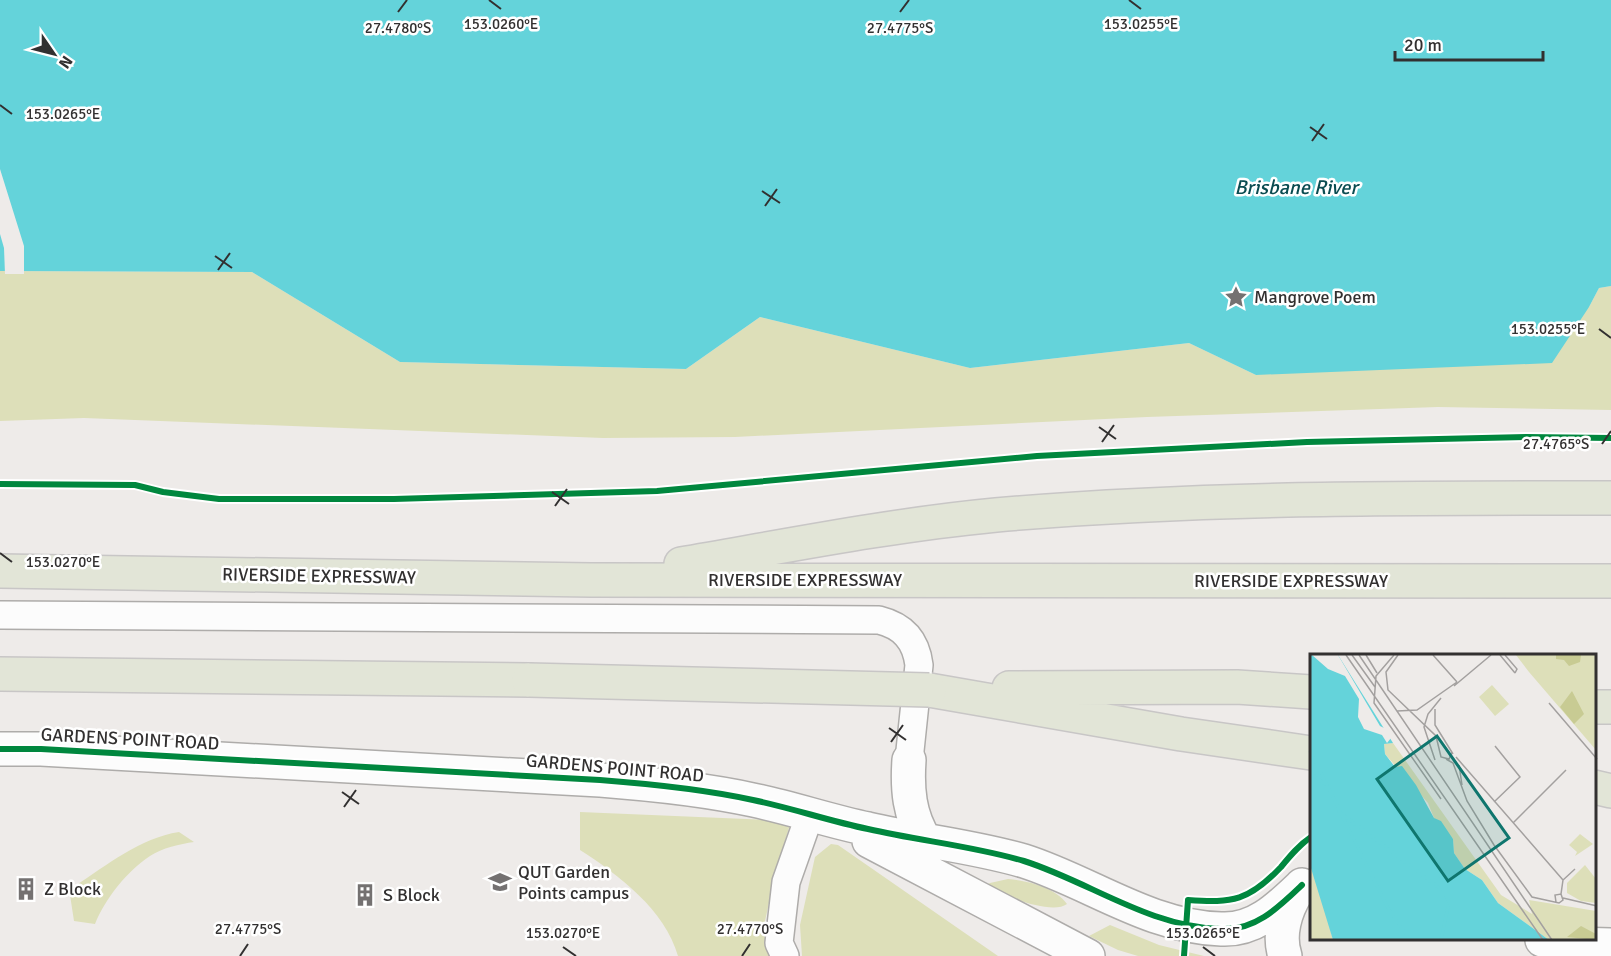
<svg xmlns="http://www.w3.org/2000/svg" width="1611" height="956" viewBox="0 0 1611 956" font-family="Signika,sans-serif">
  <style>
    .green { fill: #dddfb9 }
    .water { fill: #64d3da }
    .pier { fill: #eeebe9 }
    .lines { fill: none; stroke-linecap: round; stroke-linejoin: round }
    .service-casing { stroke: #aeacaa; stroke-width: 30 }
    .minor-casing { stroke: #aeacaa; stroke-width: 36 }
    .motorway-casing { stroke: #c8c6c6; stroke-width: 36 }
    .service { stroke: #fcfcfc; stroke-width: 27 }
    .minor { stroke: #fcfcfc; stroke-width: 33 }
    .motorway { stroke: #e2e5d7; stroke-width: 33 }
    .motorway-bridge-casing { stroke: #c8c6c6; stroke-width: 36; stroke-linecap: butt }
    .motorway-bridge { stroke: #e2e5d7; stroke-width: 33 }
    .cycleway-casing { stroke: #fff; stroke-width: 10 }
    .cycleway { stroke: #00873e; stroke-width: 6 }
    .ticks { fill: none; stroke: #323030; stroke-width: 2 }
    .labels { text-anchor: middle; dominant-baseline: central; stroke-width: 5; stroke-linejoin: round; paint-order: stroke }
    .poi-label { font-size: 18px; fill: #323030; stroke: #fff; text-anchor: start }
    .street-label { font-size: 18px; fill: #323030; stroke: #fff }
    .water-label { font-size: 20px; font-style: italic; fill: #0a4c51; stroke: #fff }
    .inset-river { fill: none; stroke: #64d3da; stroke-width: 3 }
    .inset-road { fill: none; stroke: #a3a09f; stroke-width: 1.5 }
    .view { fill: #0f766e; fill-opacity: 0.15; stroke: #0f766e; stroke-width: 3 }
    .inset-edge { fill: none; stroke: #323030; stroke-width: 3 }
    .ticks-label { font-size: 15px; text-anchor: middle; fill: #323030; stroke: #fff; stroke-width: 5; stroke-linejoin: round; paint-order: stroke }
  </style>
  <rect width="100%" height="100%" fill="#eeebe9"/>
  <!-- green -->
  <path class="green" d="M0,271L252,272L400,362L686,369L760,317L970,368L1189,343L1256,375L1589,307L1599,288L1611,286V410L1438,407L1147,417L735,437L603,438L84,418L0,421Z
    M580,812L791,821L776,871L765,921L769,956H678C665,910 619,875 580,850Z
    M179,832L194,842C180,844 162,848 150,856C127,871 105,899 95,924L74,921L70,895L75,886C107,865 140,838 179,832Z
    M831,844L838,845L998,956H802L800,925L815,857Z
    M1008,879C1028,881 1055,887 1067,904C1051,916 1001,894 983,887L990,883Z
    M1110,925L1159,945L1204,956H1138L1118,950L1089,936Z"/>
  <!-- water -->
  <path class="water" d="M0,0H1611V286L1599,288L1589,307L1552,363L1256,375L1189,343L970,368L760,317L686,369L400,362L252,272L0,271Z"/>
  <!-- pier -->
  <path class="pier" d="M0,169L24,246V274H5L4,248L0,234Z"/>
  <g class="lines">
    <!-- service casing -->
    <g class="service-casing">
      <path id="service" d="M0,615L879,620C903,626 916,640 919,665L909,760
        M785,956L779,943L786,882L810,814"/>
    </g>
    <!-- minor casing -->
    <g class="minor-casing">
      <path id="minor" d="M0,749H41L600,780C652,784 703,789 753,800C792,808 829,821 868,829C920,841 973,846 1024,861C1090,882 1149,927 1221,929C1255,931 1279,907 1302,885
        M909,760C907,789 909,815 925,840
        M869,841L1088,956
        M1542,940L1575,944L1611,945
        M1285,956C1278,935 1285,911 1297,892"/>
    </g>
    <!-- motorway casing -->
    <g class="motorway-casing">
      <path id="motorway" d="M681,564C786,546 891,525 996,515C1201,497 1406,498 1611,498
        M0,571L591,580L1611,581
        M0,674L529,680
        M1009,688L1237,687L1311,692
        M929,690L1181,734L1311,753
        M1594,707H1611
        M1594,787L1611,791"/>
    </g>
    <!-- service -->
    <use href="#service" class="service"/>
    <!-- minor -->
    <use href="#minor" class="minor"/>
    <!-- motorway -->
    <use href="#motorway" class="motorway"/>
    <!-- motorway-bridge casing -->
    <g class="motorway-bridge-casing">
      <path id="motorway-bridge" d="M529,680L929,690"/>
    </g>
    <!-- motorway-bridge -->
    <use href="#motorway-bridge" class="motorway-bridge"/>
    <!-- cycleway casing -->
    <g class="cycleway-casing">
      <path id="cycleway" d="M0,484L135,485L163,492L219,499H394L657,491L1037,456L1307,442L1526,437L1611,438
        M0,749H41L600,780C652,784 703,789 753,800C792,808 829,821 868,829C920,841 973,846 1024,861C1090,882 1149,927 1221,929C1255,931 1279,907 1302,885
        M1184,956L1188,900C1233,903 1249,901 1281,867C1290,856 1299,845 1311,837"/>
    </g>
    <!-- cycleway -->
    <use href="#cycleway" class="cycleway"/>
  </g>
  <!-- ticks -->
  <path class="ticks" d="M489,0L501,9M1129,0L1141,9M398,12L407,0M900,12L909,0M0,105L12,114M1310,127L1327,139M1312,141L1324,124M762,191L780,203M765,206L777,189M215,256L232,268M218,270L230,253M1599,329L1611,338M1099,427L1116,439M1102,442L1114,425M1602,444L1611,431M552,492L569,504M555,506L567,489M0,553L12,562M889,728L906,740M891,742L903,725M342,792L359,804M344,807L356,790M563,947L576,956M1203,947L1215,956M240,956L248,944M742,956L750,944"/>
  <!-- icons -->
  <defs>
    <g id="sight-bare" transform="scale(1.8)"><path d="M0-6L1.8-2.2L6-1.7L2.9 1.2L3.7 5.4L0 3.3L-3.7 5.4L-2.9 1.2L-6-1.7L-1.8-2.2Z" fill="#747171" stroke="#fff" stroke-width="2.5" paint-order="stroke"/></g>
    <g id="university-bare" transform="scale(1.8)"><path d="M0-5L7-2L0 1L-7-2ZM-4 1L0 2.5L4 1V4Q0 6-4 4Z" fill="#747171" stroke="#fff" stroke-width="2.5" paint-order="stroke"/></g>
    <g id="building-bare" transform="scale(1.8)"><path d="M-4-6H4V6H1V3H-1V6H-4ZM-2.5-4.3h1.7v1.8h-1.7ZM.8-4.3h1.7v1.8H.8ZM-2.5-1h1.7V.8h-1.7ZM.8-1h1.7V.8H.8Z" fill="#747171" stroke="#fff" stroke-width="2.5" paint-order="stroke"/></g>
  </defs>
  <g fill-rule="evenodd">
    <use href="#sight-bare" x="1236" y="297"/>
    <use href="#university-bare" x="500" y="882"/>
    <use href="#building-bare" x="26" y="889"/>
    <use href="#building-bare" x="365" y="895"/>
  </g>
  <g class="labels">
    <!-- poi labels -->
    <g class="poi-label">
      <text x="1254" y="297">Mangrove Poem</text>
      <text x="518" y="872">QUT Garden<tspan x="518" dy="21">Points campus</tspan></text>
      <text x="44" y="889">Z Block</text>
      <text x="383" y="895">S Block</text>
    </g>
    <!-- street labels -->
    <g class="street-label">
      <text transform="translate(319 576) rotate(1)">RIVERSIDE EXPRESSWAY</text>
      <text x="805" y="580">RIVERSIDE EXPRESSWAY</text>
      <text x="1291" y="581">RIVERSIDE EXPRESSWAY</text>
      <text transform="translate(130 739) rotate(3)">GARDENS POINT ROAD</text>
      <text transform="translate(615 768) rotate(5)">GARDENS POINT ROAD</text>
    </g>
    <!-- water labels -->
    <g class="water-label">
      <text x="1296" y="187">Brisbane River</text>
    </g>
  </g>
  <!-- overview -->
  <g transform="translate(1310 654)">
    <rect width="286" height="286" fill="#eeebe9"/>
    <path d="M206,1H286V96L219,18ZM182,31L199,50L185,62L169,43ZM83,89L191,241L222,260L219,246L286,257V286H239L188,249L172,226L155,215L144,199L143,185L124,164L118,149L75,100L74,90ZM270,180L283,190L265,202L267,198L259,191ZM0,211L10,236L23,286H0ZM275,211L286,225V249L271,247L257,239V229Z" fill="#dddfb9"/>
    <path d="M246,1H271L270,8L259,12L254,6L246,5ZM262,37L274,60L264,70L250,53ZM271,272L286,280V286L257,283Z" fill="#c8cb93"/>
    <path d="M0,1H28L83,89L74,90L75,100L85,113L92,112L106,131L124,164L131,167L143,185L144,199L155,215L172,226L188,249L239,286H23L0,211Z" fill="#64d3da"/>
    <path d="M2,1H28L70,72L74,74L73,69L86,91L81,84L77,89L72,81L54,75L48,63L49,45L35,22L18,15Z" fill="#eeebe9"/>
    <path class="inset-river" d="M0,97L79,256L100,286M0,119L15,130M28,157L128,233L138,253L131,286"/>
    <path class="inset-road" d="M36,1L233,286M42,1L65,33M49,1L242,286M56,1L67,19M84,1L66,22L64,49L131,145M88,1L76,18L78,36L126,82L131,103L139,105L142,98M123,1L147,28M190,1L205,19M195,1L207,15L205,19M144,32L181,1M239,49L287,105M125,55V71L143,100M87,57L107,56L147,28M146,103L253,226M136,105L143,109L157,147L184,191L222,243L249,249L253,246L251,240L245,241L246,248M125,106L114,73L118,60L131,44M149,111L152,131M184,148L210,123L185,92M203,169L256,116M251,240L253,226L265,215M253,244L287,252"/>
    <path class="view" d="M127,82L199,184L138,227L67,125Z"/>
    <rect width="286" height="286" class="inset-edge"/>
  </g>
  <g class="ticks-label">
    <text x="501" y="29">153.0260°E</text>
    <text x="1141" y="29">153.0255°E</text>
    <text x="398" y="33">27.4780°S</text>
    <text x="900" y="33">27.4775°S</text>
    <text x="63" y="119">153.0265°E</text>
    <text x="1548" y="334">153.0255°E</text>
    <text x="1556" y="449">27.4765°S</text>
    <text x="63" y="567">153.0270°E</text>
    <text x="248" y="934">27.4775°S</text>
    <text x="750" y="934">27.4770°S</text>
    <text x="563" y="938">153.0270°E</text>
    <text x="1203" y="938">153.0265°E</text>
  </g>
  <!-- north arrow -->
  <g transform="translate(54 54) rotate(125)" stroke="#ffffff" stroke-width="4.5" paint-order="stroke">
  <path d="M0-4.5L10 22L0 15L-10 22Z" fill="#323030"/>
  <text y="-9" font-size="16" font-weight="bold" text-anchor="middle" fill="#323030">N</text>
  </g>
  <!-- scale -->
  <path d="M1395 51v9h148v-9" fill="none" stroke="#323030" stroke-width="3"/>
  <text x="1404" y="51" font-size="18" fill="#323030" stroke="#ffffff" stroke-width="4.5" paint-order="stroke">20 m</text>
</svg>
